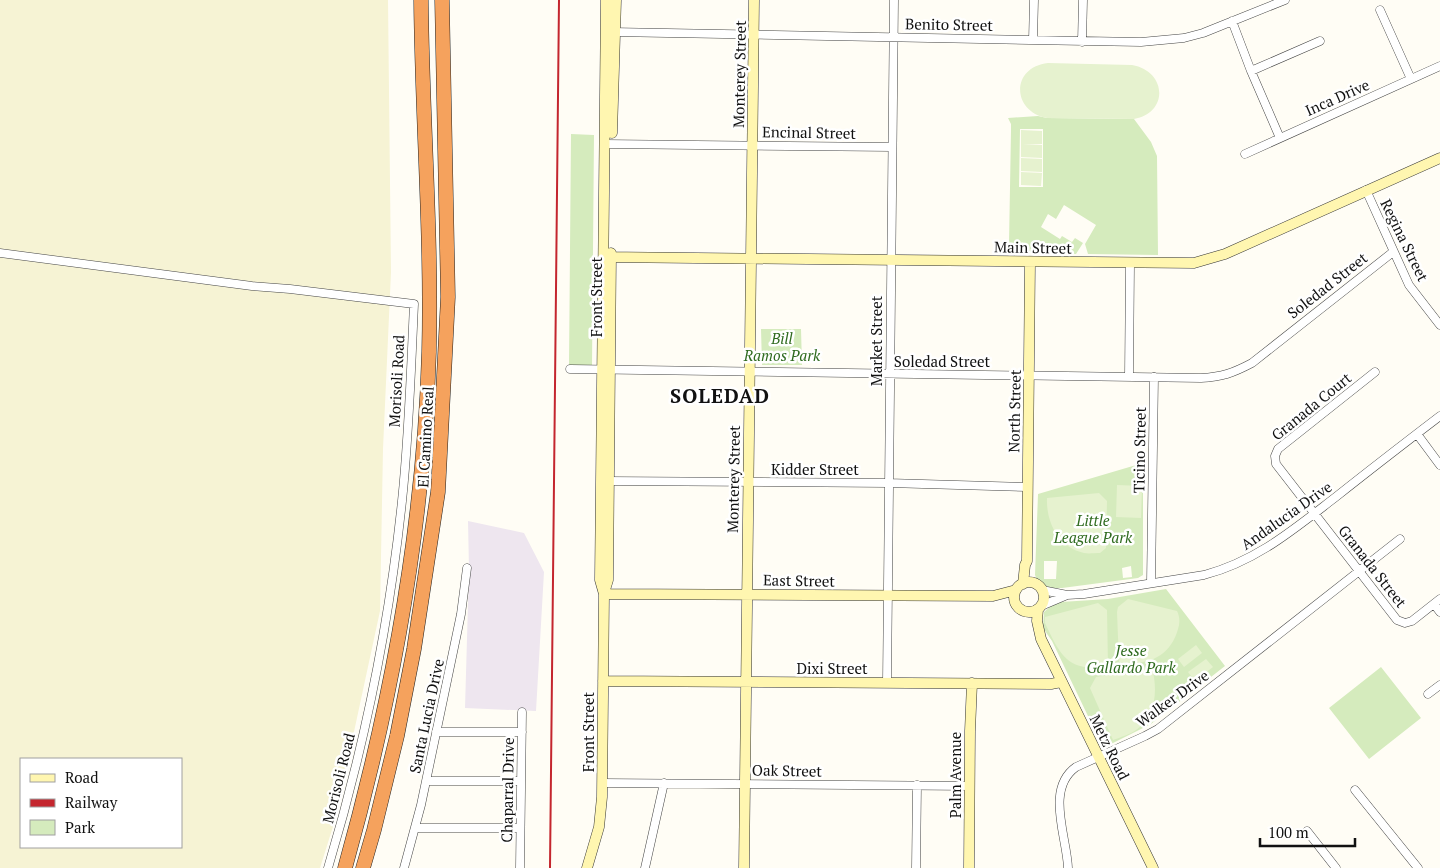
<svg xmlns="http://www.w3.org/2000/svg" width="1440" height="868" viewBox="0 0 1440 868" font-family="'PT Serif',serif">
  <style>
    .industrial { fill: #eee6ef }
    .farmland { fill: #f6f3d4; fill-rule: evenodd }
    .green { fill: #d5ebbd; fill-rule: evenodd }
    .pitch { fill: #e6f2cf }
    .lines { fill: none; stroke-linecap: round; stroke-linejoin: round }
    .street-casing { stroke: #444; stroke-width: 9 }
    .secondary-casing { stroke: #333; stroke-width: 11 }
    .highway-casing { stroke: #222; stroke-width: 15 }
    .street { stroke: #fff; stroke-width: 8 }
    .secondary { stroke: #fff6b0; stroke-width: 10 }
    .highway { stroke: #f5a25d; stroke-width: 14 }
    .rail { stroke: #c4262e; stroke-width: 2 }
    .labels { text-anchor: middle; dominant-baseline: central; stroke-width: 5; stroke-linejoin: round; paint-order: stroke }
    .street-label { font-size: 15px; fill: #111; stroke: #fff }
    .park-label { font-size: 15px; font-style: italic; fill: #2f6b1f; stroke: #fff }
    .district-label { font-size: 20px; font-weight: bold; letter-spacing: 1px; fill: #111; stroke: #fff }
  </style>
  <rect width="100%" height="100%" fill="#fffdf5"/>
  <!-- industrial -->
  <path class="industrial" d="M468,521L524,533L544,572L536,711L465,708L469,569Z"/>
  <!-- farmland -->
  <path class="farmland" d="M0,0H388L391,272L383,449L380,611L335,820L320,868H0ZM21,759H181V847H21Z"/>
  <!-- green -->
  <path class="green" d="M1038,116L1047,118L1134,119L1151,142L1157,156L1158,255L1088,254L1085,244L1096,225L1064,205L1056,219L1048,214L1041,227L1060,239L1062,236L1072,242L1075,238L1083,243L1076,254L1019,253L1009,244L1011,131V124L1008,118ZM1020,129H1043V187H1019Z
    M571,134L594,135L592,366H569Z
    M761,329H801L802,365H762Z
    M1143,463V575L1138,578L1062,588H1052L1046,586L1037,580L1035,575L1038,494ZM1044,561H1057L1056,579H1044ZM1131,566L1132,577L1123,578L1122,568Z
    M1166,589L1225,666L1151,724L1109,745H1105L1099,739L1052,641L1043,628L1044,612L1052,605L1061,602L1108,599Z
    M1381,667L1421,718L1369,759L1329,708Z"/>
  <!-- pitch -->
  <path class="pitch" d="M1048,63L1132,65C1167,71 1169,113 1134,119L1047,118C1011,111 1011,67 1048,63Z
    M1021,130L1042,131V144H1023L1042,145V158L1021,157Z
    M1021,158L1042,159V172L1021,171Z
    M1021,172L1042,173L1041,186L1021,185Z
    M1117,485L1142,486L1141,518L1116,517Z
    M1099,493L1107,501L1106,548L1100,553C1094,553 1089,554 1084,553C1058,547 1046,522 1047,498Z
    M1128,599L1177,611C1180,617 1180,623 1178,629C1170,658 1146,666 1119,662L1117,612L1118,607Z
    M1098,603L1107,610L1108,666C1068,673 1060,655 1045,623V617Z
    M1196,645L1202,653L1184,667L1178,659Z
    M1206,659L1213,667L1195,681L1188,672Z
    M1152,668C1158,690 1156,716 1136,730C1129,735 1121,737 1113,740L1090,688L1096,677Z"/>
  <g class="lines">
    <!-- street casing -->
    <g class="street-casing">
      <path id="street" d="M1380,10L1411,79
        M1232,21L1251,71L1280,138
        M612,32L1141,42L1184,38L1203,33L1285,0
        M1033,40L1034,0
        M1082,42L1083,0
        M1251,71L1320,41
        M605,144L892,147
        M1245,154L1440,66
        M1366,190L1409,285L1440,325
        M0,253L252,286L290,289L414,304C411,369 409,435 402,501C389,626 364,748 328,868
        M570,369L1201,378C1222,377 1233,373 1252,363L1393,252
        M1375,372L1278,449L1275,456L1276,464L1397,620L1405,623L1412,621L1440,599
        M1129,377L1130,264
        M1417,434L1440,465
        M605,481L888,483L1028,487
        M1151,583L1154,377
        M1042,590L1067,595
        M1434,604L1440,612
        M1041,606L1067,595L1084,594L1204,575C1257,561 1294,529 1337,496C1371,469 1406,442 1440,416
        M887,683L894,0
        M1428,694L1440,685
        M436,732H522
        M426,781H521
        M602,783L970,786
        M1355,790L1418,868
        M415,828H520
        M1307,831L1336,868
        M404,868L421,805L461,614L467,568
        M520,868L522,712
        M645,868L664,783
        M916,868L917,785
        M1068,868C1067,837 1045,789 1076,767L1145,736L1158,729L1400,539"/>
    </g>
    <!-- secondary casing -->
    <g class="secondary-casing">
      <path id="secondary" d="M612,133L616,0
        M604,257L1194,263L1225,254L1440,158
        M1014 597a15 15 0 1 1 30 0a15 15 0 1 1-30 0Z
        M1023,584L1025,565L1027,561L1030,262
        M604,593L608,580L611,253
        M604,594L993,596L1016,590
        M1038,609L1037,621L1041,639L1153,868
        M603,681L1051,684L1061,682
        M587,868L599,827L602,797L604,594L600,580L606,0
        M744,868L754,0
        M969,868L970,731L972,683"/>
    </g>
    <!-- highway casing -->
    <g class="highway-casing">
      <path id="highway" d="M345,868C392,700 424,527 429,352C432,235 422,117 421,0
        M363,868L374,830L397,736L414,649L438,492L448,297L442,0"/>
    </g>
    <!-- street -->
    <use href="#street" class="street"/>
    <!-- secondary -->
    <use href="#secondary" class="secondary"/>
    <!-- highway -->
    <use href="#highway" class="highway"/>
    <!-- rail -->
    <path class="rail" d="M550,868L559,0"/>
  </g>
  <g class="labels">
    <!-- street labels -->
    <g class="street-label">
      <text transform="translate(949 24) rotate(1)">Benito Street</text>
      <text transform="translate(739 74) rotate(-89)">Monterey Street</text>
      <text transform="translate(1337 97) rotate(-24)">Inca Drive</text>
      <text transform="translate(809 132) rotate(1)">Encinal Street</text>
      <text transform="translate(1405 240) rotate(64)">Regina Street</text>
      <text transform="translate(1033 247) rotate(1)">Main Street</text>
      <text transform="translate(1327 285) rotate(-38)">Soledad Street</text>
      <text transform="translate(596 297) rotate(-90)">Front Street</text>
      <text transform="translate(876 341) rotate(-90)">Market Street</text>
      <text x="942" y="361">Soledad Street</text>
      <text transform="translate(396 381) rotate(-87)">Morisoli Road</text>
      <text transform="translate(1311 406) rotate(-39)">Granada Court</text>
      <text transform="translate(1014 411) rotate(-89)">North Street</text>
      <text transform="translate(425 437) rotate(-87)">El Camino Real</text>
      <text transform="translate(1139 450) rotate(-89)">Ticino Street</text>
      <text x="815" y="469">Kidder Street</text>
      <text transform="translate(733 479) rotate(-89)">Monterey Street</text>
      <text transform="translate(1286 515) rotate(-35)">Andalucia Drive</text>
      <text transform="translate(1373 566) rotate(52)">Granada Street</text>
      <text transform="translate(799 580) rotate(1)">East Street</text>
      <text x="832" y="668">Dixi Street</text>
      <text transform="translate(1172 698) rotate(-36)">Walker Drive</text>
      <text transform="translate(426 716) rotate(-78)">Santa Lucia Drive</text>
      <text transform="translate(588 732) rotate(-90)">Front Street</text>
      <text transform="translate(1110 747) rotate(64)">Metz Road</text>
      <text transform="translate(787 770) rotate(1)">Oak Street</text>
      <text transform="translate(955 775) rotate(-90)">Palm Avenue</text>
      <text transform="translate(338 778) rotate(-76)">Morisoli Road</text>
      <text transform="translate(507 790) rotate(-89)">Chaparral Drive</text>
    </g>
    <!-- park labels -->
    <g class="park-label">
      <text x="782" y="338">Bill<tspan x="782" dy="17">Ramos Park</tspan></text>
      <text x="1093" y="520">Little<tspan x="1093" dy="17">League Park</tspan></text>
      <text x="1131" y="650">Jesse<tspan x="1131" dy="17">Gallardo Park</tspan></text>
    </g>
    <!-- district labels -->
    <g class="district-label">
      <text x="720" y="395">SOLEDAD</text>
    </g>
  </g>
  <!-- legend -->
  <rect x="20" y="758" width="162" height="90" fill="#ffffff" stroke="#a0a0a0"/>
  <rect x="30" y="774" width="25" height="8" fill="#fff6b0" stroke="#a0a0a0"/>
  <text x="65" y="783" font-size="15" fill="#111111">Road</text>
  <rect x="30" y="799" width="25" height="8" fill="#c4262e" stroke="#a0a0a0"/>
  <text x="65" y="808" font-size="15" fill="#111111">Railway</text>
  <rect x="30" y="820" width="25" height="15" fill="#d5ebbd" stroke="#a0a0a0"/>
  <text x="65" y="833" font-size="15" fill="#111111">Park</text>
  <!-- scale -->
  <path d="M1260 838v8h95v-8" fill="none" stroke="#111111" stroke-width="2.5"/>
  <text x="1268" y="838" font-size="15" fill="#111111" stroke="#ffffff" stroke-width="4" paint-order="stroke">100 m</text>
</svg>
